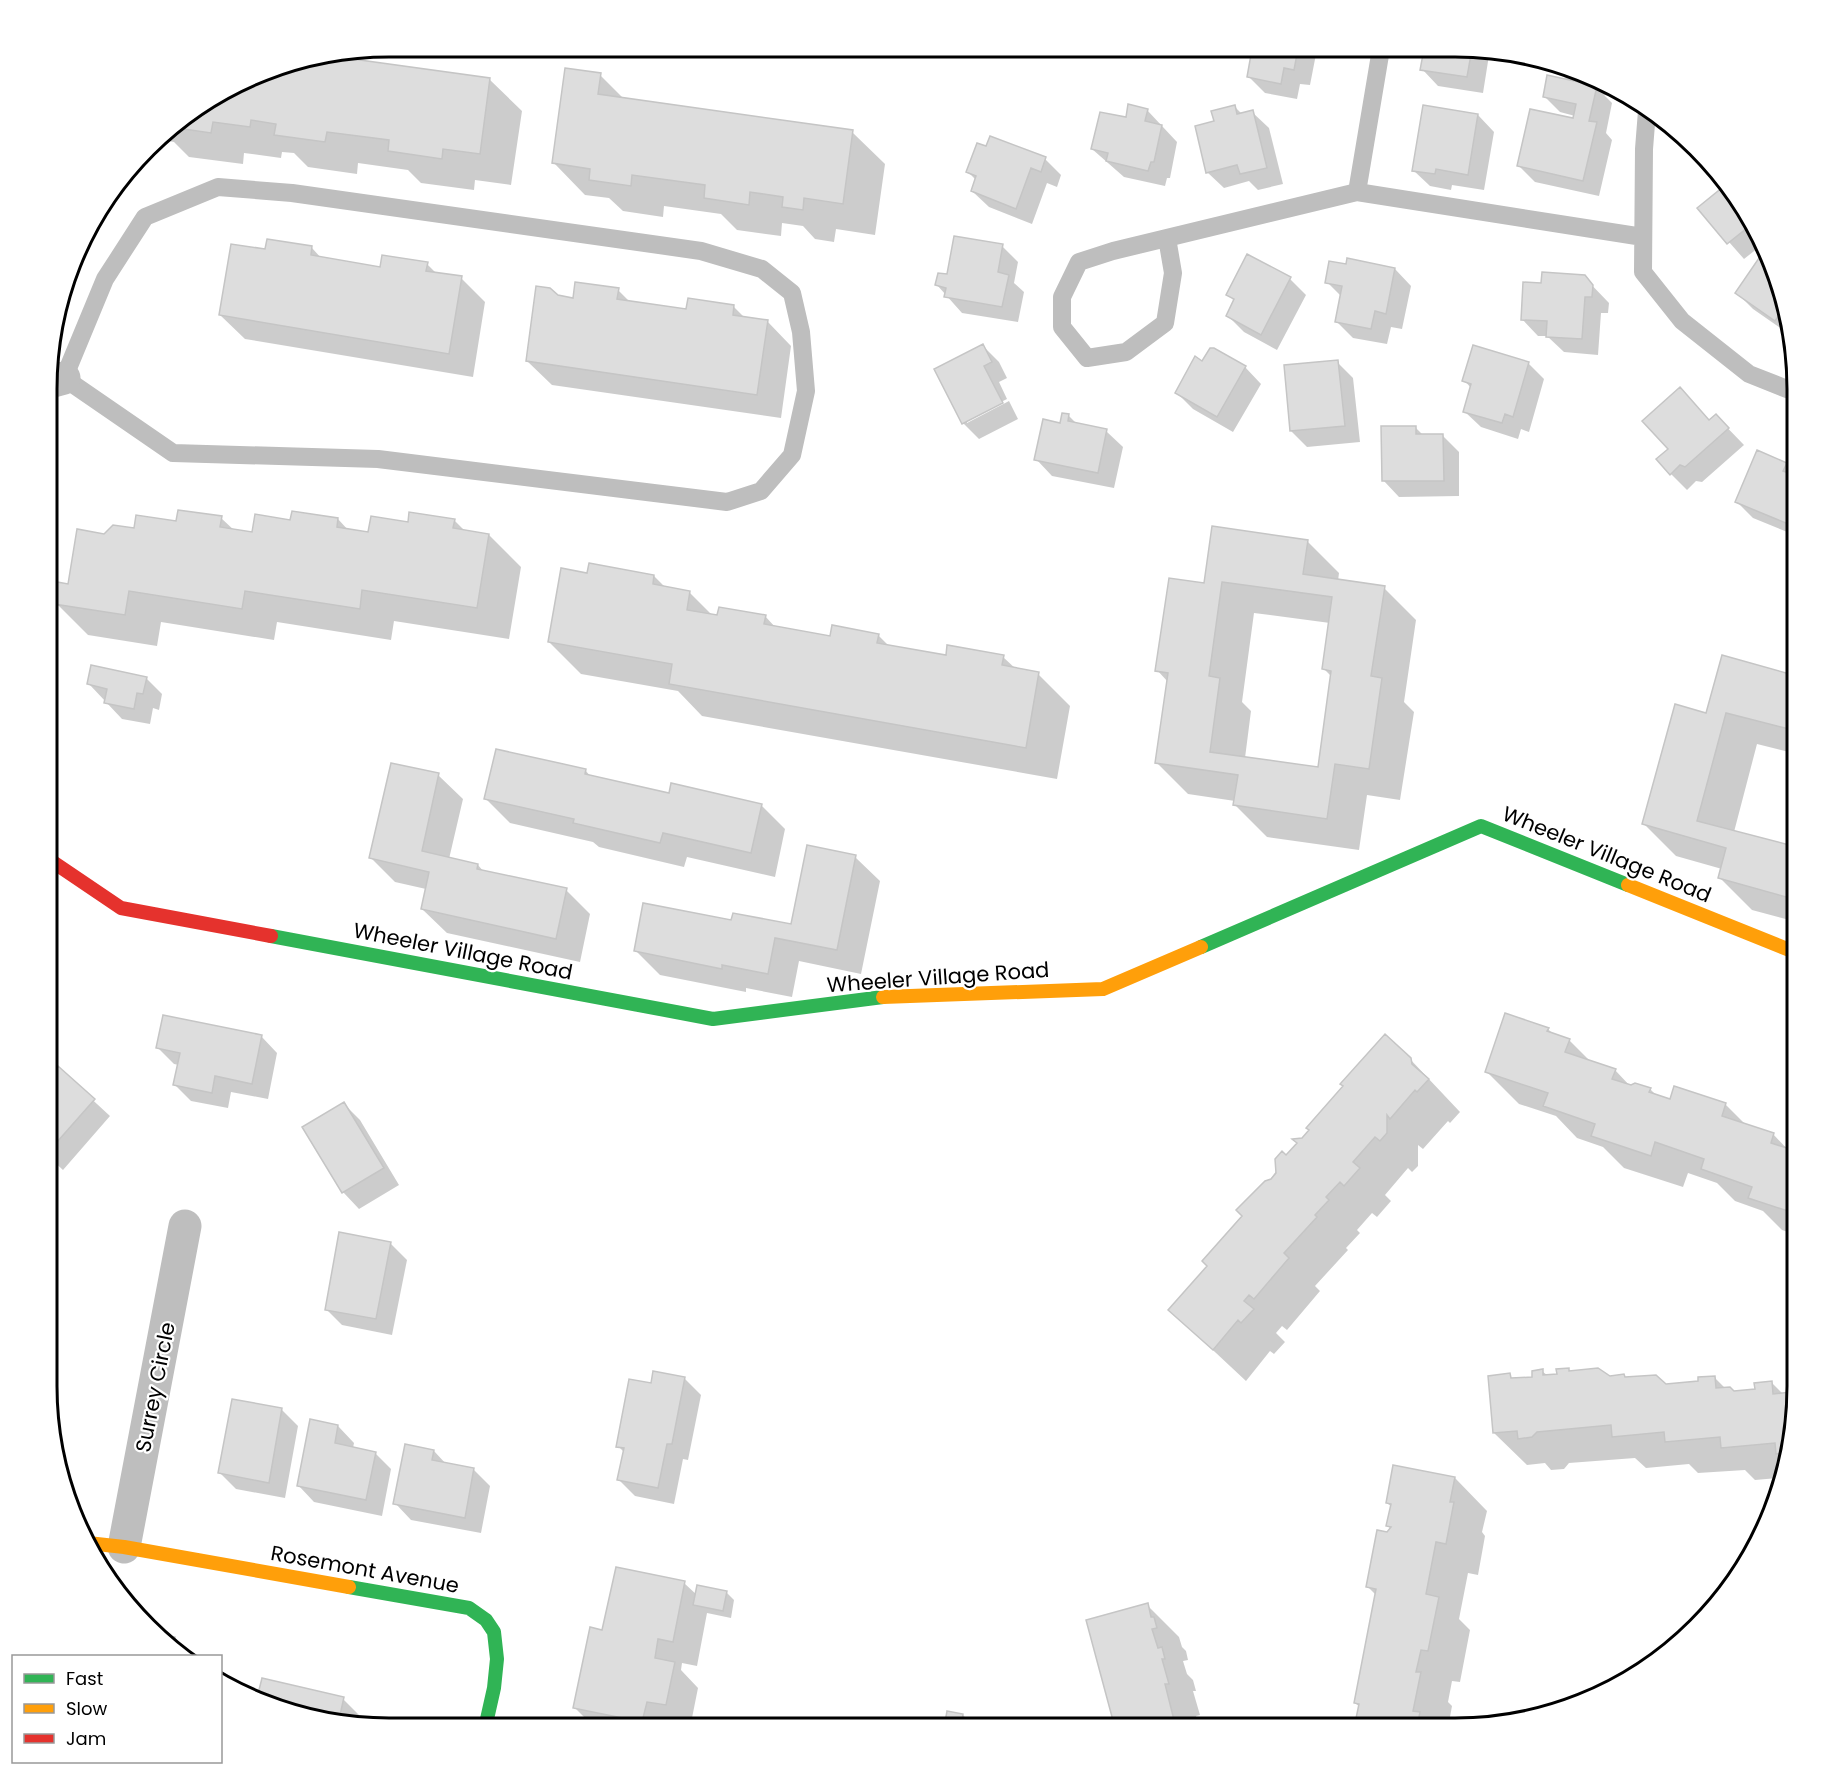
<svg xmlns="http://www.w3.org/2000/svg" width="1844" height="1775" viewBox="0 0 1844 1775" font-family="Poppins,sans-serif">
  <style>
    .shadow { fill: #0003; fill-rule: evenodd }
    .building { fill: #ddd; stroke: #c5c5c5; stroke-width: 1.5; fill-rule: evenodd }
    .lines { fill: none; stroke-linecap: round; stroke-linejoin: round }
    .lane { stroke: #bebebe; stroke-width: 18 }
    .street { stroke: #bebebe; stroke-width: 33 }
    .fast { stroke: #30b455; stroke-width: 14 }
    .slow { stroke: #ff9f0a; stroke-width: 14 }
    .jam { stroke: #e5322d; stroke-width: 14 }
    .labels { text-anchor: middle; dominant-baseline: central; stroke-width: 4.5; stroke-linejoin: round; paint-order: stroke }
    .street-label { font-size: 21px; fill: #000; stroke: #fff }
    .rim { fill: none; stroke: #000; stroke-width: 3 }
  </style>
  <rect width="100%" height="100%" fill="#fff"/>
  <!-- shadow -->
  <path class="shadow" d="M1254,49H1317L1310,85L1300,84L1297,99L1265,93L1249,77Z
    M1425,49H1490L1483,93L1438,86L1422,69Z
    M326,57L489,79L522,111L511,185L475,180L474,190L421,183L408,170L358,163L357,174L308,167L294,153L282,152L281,158L244,153L243,164L189,157L174,142L157,139L164,131L279,65Z
    M1561,70L1626,92L1635,101L1604,95L1612,103L1606,133L1612,140L1599,196L1535,182L1519,166L1574,120L1575,116L1560,112L1544,96L1568,81L1560,73Z
    M600,75L625,100L852,132L885,164L875,235L836,229L834,242L815,239L803,226L782,223L781,236L737,230L721,214L664,206L663,217L623,211L609,198L585,195L553,162Z
    M1235,107L1242,114L1252,112L1269,128L1283,184L1258,190L1249,181L1224,188L1207,172L1216,122Z
    M1147,110L1177,142L1170,178H1167L1165,186L1124,177L1092,149L1127,119Z
    M1478,115L1494,132L1484,190L1452,185L1451,190L1430,186L1413,170Z
    M1045,159L1061,175L1057,187L1047,183L1032,224L989,207L972,191L976,180L968,172Z
    M1729,184L1763,244L1744,259L1699,208Z
    M1002,246L1018,262L1014,283L1024,292L1018,322L962,313L937,285L949,276Z
    M312,248L322,259L381,268L427,264L437,274L461,278L485,302L473,377L245,339L220,315L266,251Z
    M1395,269L1411,286L1402,329L1391,327L1387,344L1353,338L1336,321L1341,296L1327,282Z
    M1774,270L1789,334L1753,309L1737,293Z
    M1584,277L1609,303L1608,313H1601L1598,355L1564,352L1547,336H1538L1522,319L1543,285Z
    M1290,279L1306,295L1277,350L1244,332L1228,316L1235,302L1228,294Z
    M618,290L631,303L687,311L734,307L745,318L767,321L791,346L781,418L552,385L527,361L557,297L574,299Z
    M983,346L999,362L1007,378L999,382L1007,399L967,419V423L1009,401L1018,419L979,439L963,423Z
    M1337,362L1353,378L1360,442L1307,447L1291,431Z
    M1202,363L1245,367L1261,384L1233,432L1193,409L1177,393Z
    M1528,363L1544,379L1529,432L1521,429L1518,439L1481,427L1464,411L1471,388L1464,380Z
    M1068,415L1077,424L1106,431L1123,447L1114,488L1052,476L1036,459Z
    M1716,416L1744,445L1702,482L1696,481L1687,490L1671,474L1710,421Z
    M1415,427L1424,436H1443L1459,452V496L1399,497L1383,480Z
    M1786,464L1797,475V536L1753,518L1737,502Z
    M221,518L235,531L253,534L291,522L338,519L349,531L369,534L409,524L454,520L465,531L489,535L521,567L509,639L394,621L391,640L277,622L274,640L161,622L157,646L88,635L56,603L105,535Z
    M1307,541L1339,573L1338,581L1384,588L1416,620L1404,702L1414,712L1400,800L1367,795L1359,850L1267,837L1235,805V801L1188,794L1156,762L1168,682L1157,670L1205,585ZM1254,613L1330,623L1324,669L1332,677L1319,768L1245,758L1251,711L1242,702Z
    M589,575L654,576L666,588L689,592L713,616H765L776,628L832,638L878,635L890,647L947,657H1003L1016,669L1038,674L1070,706L1057,779L702,716L678,691L581,674L549,642Z
    M1797,677V754L1757,744L1734,832L1797,849V922L1752,910L1720,878L1722,869L1676,856L1644,824L1707,715Z
    M146,678L162,694L159,710L153,708L150,724L122,719L89,684Z
    M585,770L592,778L670,795L761,805L785,829L775,877L687,857L684,867L599,847L593,842L510,823L486,799Z
    M438,775L463,799L449,859L478,865L484,872L566,890L590,914L580,962L447,933L422,909L426,889L395,882L371,858Z
    M855,857L880,881L861,974L799,961L792,997L746,988V992L660,975L636,951L732,922L792,926Z
    M1548,1029L1554,1035L1569,1040L1592,1063L1615,1070L1631,1087L1650,1089L1658,1097L1670,1101L1675,1088L1726,1105L1746,1125L1773,1134L1790,1152L1797,1148V1235L1782,1230L1763,1211L1735,1201L1717,1183L1688,1173L1683,1187L1624,1168L1603,1147L1577,1138L1556,1116L1519,1104L1487,1072Z
    M261,1036L277,1053L268,1099L231,1092L228,1108L191,1101L175,1085L179,1065L174,1064L158,1048Z
    M1410,1059L1460,1112L1450,1123L1448,1121L1423,1149L1418,1145V1166L1412,1172L1408,1168L1385,1195L1391,1201L1377,1217L1372,1213L1357,1230L1360,1233L1346,1248L1348,1250L1315,1286L1320,1291L1287,1330L1282,1326L1276,1333L1285,1342L1274,1354L1270,1351L1246,1381L1170,1310L1209,1266L1286,1157L1303,1140Z
    M58,1068L110,1116L63,1170L49,1157V1079Z
    M344,1104L360,1120L399,1185L359,1209L343,1192L304,1128Z
    M390,1243L407,1260L392,1335L342,1325L326,1309Z
    M1568,1370L1571,1372L1610,1377L1624,1376L1627,1379L1666,1385L1700,1382L1714,1377L1726,1389L1733,1392L1756,1390L1772,1383L1797,1408L1778,1478L1755,1480L1745,1470L1698,1473L1689,1464L1646,1468L1635,1458L1569,1463L1564,1469L1551,1470L1545,1463L1527,1465L1494,1433L1509,1375L1514,1380L1534,1378L1542,1371L1548,1376L1559,1375Z
    M684,1378L701,1395L688,1460L683,1459L674,1504L635,1496L619,1480L625,1453L618,1446L652,1384Z
    M281,1409L298,1426L285,1498L236,1489L220,1473Z
    M338,1426L354,1443L353,1448L375,1453L391,1469L382,1516L314,1502L298,1485Z
    M434,1451L447,1465L474,1470L490,1486L481,1533L411,1520L395,1503Z
    M1455,1478L1487,1511L1482,1532L1485,1536L1478,1575L1468,1573L1459,1619L1470,1630L1460,1682L1452,1681L1448,1702L1452,1706L1448,1728H1356L1360,1707L1355,1703L1377,1596L1368,1587L1387,1534L1391,1529L1388,1526L1392,1507L1387,1503Z
    M684,1583L697,1595L726,1592L734,1600L731,1618L707,1613L697,1666L682,1663L681,1670L698,1688L690,1728L671,1725V1728H595L575,1708L604,1631Z
    M1147,1605L1179,1637L1182,1647L1186,1651L1188,1660L1183,1661L1187,1674L1193,1680L1196,1691H1193L1200,1715L1196,1716L1199,1728H1116Z
    M159,1636L175,1638L191,1656H179Z
    M225,1676L241,1692V1694L220,1683Z
    M263,1680L343,1699L359,1715L357,1725L259,1699Z
    M963,1715L970,1723L969,1728H946Z"/>
  <!-- building -->
  <path class="building" d="M1252,49H1298L1294,70L1284,68L1281,84L1247,77Z
    M1424,49H1472L1467,77L1420,70Z
    M331,56L490,78L480,154L443,149L442,159L388,151L389,140L327,132L325,142L274,135L276,124L251,120L250,127L213,122L211,133L170,127L279,65Z
    M565,68L601,73L598,94L853,130L843,204L804,198L803,210L782,207L783,197L750,192L749,205L704,198L705,185L632,175L631,186L589,180L590,169L552,163Z
    M1559,70L1588,79L1559,73Z
    M1547,75L1597,86L1589,121L1597,122L1583,181L1517,166L1530,109L1573,118L1576,104L1543,97Z
    M1128,104L1148,109L1145,121L1162,125L1154,162H1151L1148,171L1106,161L1108,153L1091,149L1100,112L1126,117Z
    M1235,105L1237,114L1253,110L1267,168L1240,174L1237,165L1206,173L1195,126L1214,121L1211,111Z
    M1423,105L1478,114L1468,175L1436,169L1435,174L1412,171Z
    M990,136L1046,157L1041,172L1031,168L1016,209L971,191L976,176L966,172L977,143L986,146Z
    M1728,183L1752,224L1727,244L1697,208Z
    M954,236L1003,244L998,272L1009,275L1002,307L944,297L946,288L935,285L938,273L947,274Z
    M267,239L312,246L311,255L380,267L382,255L428,262L426,271L462,276L449,354L219,315L231,244L265,249Z
    M1247,254L1291,277L1261,335L1226,316L1234,299L1226,295Z
    M1347,258L1395,268L1386,314L1375,311L1371,329L1335,322L1342,286L1325,283L1329,261L1346,264Z
    M1759,258L1774,268L1785,317L1780,314L1775,321L1735,293Z
    M1542,272L1585,275L1593,285L1592,297H1585L1582,339L1546,337L1547,321L1521,320L1523,282L1541,283Z
    M575,282L619,288L617,299L686,309L688,298L734,305L733,315L768,320L757,395L526,361L536,286L550,288L558,295L573,298Z
    M983,344L992,362L984,366L1003,403L962,424L934,369Z
    M1473,345L1529,362L1513,417L1505,414L1502,423L1463,412L1471,384L1462,381Z
    M1210,348H1214L1246,366L1217,417L1175,393L1195,356L1202,361Z
    M1338,360L1345,426L1290,431L1284,365Z
    M1680,387L1709,420L1716,414L1729,428L1685,467L1680,465L1670,475L1656,459L1668,449L1642,421Z
    M1062,413L1069,414L1068,421L1107,429L1098,473L1034,460L1043,419L1060,423Z
    M1381,426H1416V434H1443L1444,481H1382Z
    M1757,450L1787,463L1783,471L1797,476V517L1793,526L1735,502Z
    M178,510L222,516L220,527L252,532L255,514L290,520L292,511L338,518L337,527L368,532L371,516L408,522L409,512L455,519L453,528L489,534L477,608L362,590L360,609L245,591L242,609L129,591L125,615L54,604L57,582L68,584L77,529L104,534L113,525L134,528L136,515L176,521Z
    M1212,526L1308,540L1303,574L1385,586L1371,676L1382,678L1369,769L1335,764L1327,819L1233,805L1238,775L1155,763L1168,673L1155,671L1169,578L1204,583ZM1222,582L1332,597L1322,669L1331,671L1318,767L1210,752L1220,678L1209,676Z
    M589,563L654,575L653,584L690,591L687,610L717,615L719,607L766,615L764,624L830,636L832,625L879,634L877,643L946,655L947,645L1004,655L1002,665L1039,672L1026,748L669,684L672,664L548,642L561,568L587,573Z
    M1722,655L1797,676V731L1726,713L1697,821L1797,847V900L1718,878L1726,848L1642,824L1675,704L1706,713Z
    M91,665L147,677L143,694L137,693L134,709L104,703L107,689L87,684Z
    M496,749L586,769L585,774L669,793L671,783L762,804L751,853L663,833L660,843L573,823L574,819L484,799Z
    M391,763L439,773L422,851L478,864L477,869L567,888L556,939L421,909L429,872L369,858Z
    M807,845L856,855L837,950L775,938L768,974L722,965V969L634,951L643,903L731,920L733,913L791,924Z
    M1505,1013L1549,1028L1547,1031L1570,1039L1565,1052L1616,1069L1612,1079L1631,1085L1635,1083L1651,1088L1649,1092L1670,1099L1674,1086L1726,1103L1722,1116L1774,1133L1771,1143L1790,1149L1791,1144L1797,1146V1214L1748,1198L1752,1187L1701,1169L1704,1159L1655,1142L1651,1156L1591,1136L1595,1124L1543,1106L1548,1093L1485,1072Z
    M163,1015L262,1035L252,1084L215,1076L212,1093L173,1085L180,1053L156,1048Z
    M1385,1034L1411,1058L1412,1064L1429,1079L1417,1092L1415,1090L1390,1119L1387,1115V1133L1380,1141L1375,1137L1353,1162L1360,1168L1344,1186L1340,1182L1326,1197L1329,1200L1315,1215L1317,1217L1284,1253L1289,1258L1254,1299L1249,1295L1244,1301L1254,1309L1241,1323L1238,1320L1213,1350L1168,1310L1207,1266L1202,1261L1242,1216L1236,1210L1265,1181L1271,1179L1276,1173L1275,1159L1282,1151L1286,1155L1297,1143L1292,1139L1302,1138L1309,1130L1306,1128L1343,1086L1340,1084Z
    M58,1066L95,1099L49,1151V1077Z
    M344,1102L384,1168L342,1193L302,1127Z
    M339,1232L391,1242L376,1319L325,1310Z
    M1569,1368V1371L1598,1368L1610,1376L1624,1374L1625,1377L1656,1375L1666,1384L1698,1381V1377L1715,1376L1716,1388L1730,1387L1734,1391L1755,1389L1754,1383L1772,1381L1773,1394L1791,1392L1797,1396V1408L1785,1453L1776,1454L1775,1443L1721,1448L1720,1437L1665,1442L1664,1432L1612,1437L1611,1425L1537,1432L1532,1437L1518,1439L1517,1431L1493,1433L1488,1376L1510,1373L1511,1378L1532,1377V1371L1543,1369V1375L1557,1374L1556,1369Z
    M653,1371L685,1377L672,1444H667L658,1488L617,1480L624,1448L616,1447L629,1379L651,1383Z
    M232,1399L282,1408L269,1483L218,1473Z
    M310,1419L338,1425L335,1443L376,1452L366,1500L297,1486Z
    M405,1444L434,1450L432,1460L474,1468L465,1518L393,1504Z
    M1393,1465L1455,1477L1450,1502H1454L1446,1544L1436,1542L1426,1594L1439,1597L1428,1651L1421,1650L1416,1672H1421L1413,1711L1420,1712L1417,1728H1354L1359,1704L1354,1703L1376,1589L1366,1587L1377,1530L1387,1532L1391,1527L1386,1526L1391,1504L1386,1503Z
    M616,1567L685,1581L673,1642L658,1639L655,1658L675,1662L666,1705L647,1702L642,1722L573,1708L590,1627L602,1630Z
    M697,1585L727,1591L723,1611L693,1605Z
    M1148,1603L1151,1617H1154L1157,1628L1152,1629L1158,1648L1162,1647L1165,1659H1162L1169,1684H1165L1174,1720L1166,1722L1168,1728H1115L1086,1620Z
    M157,1634L175,1637L173,1651Z
    M220,1674L226,1675L224,1685L220,1683Z
    M262,1678L344,1697L339,1720L257,1698Z
    M947,1711L963,1714L961,1728H944Z"/>
  <g class="lines">
    <!-- lane -->
    <path class="lane" d="M1647,111L1644,149L1643,272L1682,321L1749,374L1797,393
      M218,187L292,193L701,251L762,269L792,293L801,332L806,391L792,455L761,491L727,502L378,459L173,453L64,378L105,279L145,217Z
      M1357,192L1643,237
      M1167,238L1173,273L1165,323L1126,352L1087,358L1062,327V297L1079,262L1113,251L1357,192L1381,49"/>
    <!-- street -->
    <path class="street" d="M53,381L64,378
      M124,1547L185,1226"/>
    <!-- fast -->
    <path class="fast" d="M271,936L713,1019L883,997
      M1201,947L1481,826L1628,885
      M349,1587L469,1608L486,1620L494,1632L497,1659L494,1688L485,1728"/>
    <!-- slow -->
    <path class="slow" d="M1628,885L1797,953
      M883,997L1103,989L1201,947
      M88,1543L124,1547L349,1587"/>
    <!-- jam -->
    <path class="jam" d="M50,860L121,908L271,936"/>
  </g>
  <g class="labels">
    <!-- street labels -->
    <g class="street-label">
      <text transform="translate(1607 854) rotate(22)">Wheeler Village Road</text>
      <text transform="translate(463 951) rotate(11)">Wheeler Village Road</text>
      <text transform="translate(938 977) rotate(-4)">Wheeler Village Road</text>
      <text transform="translate(155 1387) rotate(-79)">Surrey Circle</text>
      <text transform="translate(365 1569) rotate(10)">Rosemont Avenue</text>
    </g>
  </g>
  <!-- crop -->
  <path d="M0 0H1844V1775H0ZM389 57H1455A332 332 0 0 1 1787 389V1386A332 332 0 0 1 1455 1718H389A332 332 0 0 1 57 1386V389A332 332 0 0 1 389 57Z" fill="#fff" fill-rule="evenodd"/>
  <path class="rim" d="M389 57H1455A332 332 0 0 1 1787 389V1386A332 332 0 0 1 1455 1718H389A332 332 0 0 1 57 1386V389A332 332 0 0 1 389 57Z"/>
  <!-- legend -->
  <rect x="12" y="1655" width="210" height="108" fill="#ffffff" stroke="#999999" stroke-width="1.5"/>
  <rect x="24" y="1674" width="30" height="9" fill="#30b455" stroke="#999999" stroke-width="1.5"/>
  <text x="66" y="1685" font-size="18" fill="#000000">Fast</text>
  <rect x="24" y="1704" width="30" height="9" fill="#ff9f0a" stroke="#999999" stroke-width="1.5"/>
  <text x="66" y="1715" font-size="18" fill="#000000">Slow</text>
  <rect x="24" y="1734" width="30" height="9" fill="#e5322d" stroke="#999999" stroke-width="1.5"/>
  <text x="66" y="1745" font-size="18" fill="#000000">Jam</text>
</svg>
